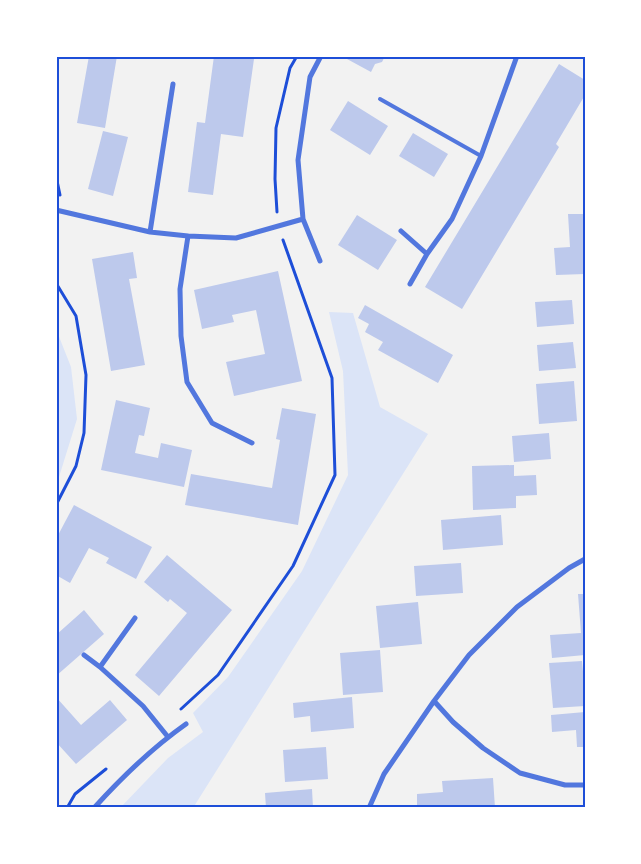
<svg xmlns="http://www.w3.org/2000/svg" width="641" height="864" viewBox="0 0 641 864" font-family="Inter,sans-serif">
  <style>
    .green { fill: #dbe4f7 }
    .building { fill: #bdc9ec }
    .lines { fill: none; stroke-linecap: round; stroke-linejoin: round }
    .path { stroke: #1d4ed8; stroke-width: 3 }
    .service { stroke: #5277de; stroke-width: 4 }
    .minor { stroke: #5277de; stroke-width: 5 }
    .neatline { fill: none; stroke: #1d4ed8; stroke-width: 2 }
  </style>
  <rect width="100%" height="100%" fill="#f2f2f2"/>
  <!-- green -->
  <path class="green" d="M329,312L353,313L380,407L428,434L193,808H120L168,758L203,732L193,713L228,677L302,571L348,475L343,371Z
    M56,329L71,367L77,419L59,477L56,481Z"/>
  <!-- building -->
  <path class="building" d="M89,56H117L105,128L77,123Z
    M214,56H228L254,59L243,137L221,134L213,195L188,192L197,122L205,123Z
    M348,56H385L382,62L375,64L371,72L347,59Z
    M559,64L585,80V95L556,144L559,147L462,309L425,287Z
    M348,101L388,126L370,155L330,130Z
    M103,131L128,137L113,196L88,189Z
    M413,133L448,154L434,177L399,156Z
    M568,214H585V274L556,275L554,248L570,247Z
    M357,215L397,240L378,270L338,245Z
    M133,252L137,278L129,279L145,365L111,371L92,259Z
    M278,271L302,381L234,396L226,362L265,354L256,310L232,315L234,322L202,329L194,290Z
    M572,300L574,324L537,327L535,302Z
    M365,305L453,355L438,383L378,350L383,342L365,332L369,324L358,318Z
    M573,342L576,368L539,371L537,345Z
    M574,381L577,421L539,424L536,384Z
    M116,400L150,408L144,436L139,435L135,453L158,458L161,443L192,450L184,487L101,470Z
    M282,408L316,414L298,525L185,505L191,474L272,488L280,440L276,439Z
    M549,433L551,459L514,462L512,436Z
    M514,465V476L536,475L537,495L516,496V508L473,510L472,466Z
    M74,505L152,547L136,579L106,563L109,558L89,548L70,583L56,575V539Z
    M501,515L503,545L443,550L441,520Z
    M167,555L232,610L159,696L135,675L187,613L170,599L168,602L144,582Z
    M461,563L463,593L416,596L414,566Z
    M578,594H585V655L552,658L550,635L581,633Z
    M418,602L422,644L380,648L376,606Z
    M84,610L104,634L56,676V635Z
    M380,650L383,692L343,695L340,653Z
    M582,661L584,682L585,681V706L553,708L549,663Z
    M56,697L81,725L110,700L127,720L76,764L56,742Z
    M352,697L354,728L311,732L310,716L294,718L293,703Z
    M585,712V747H577L576,730L552,732L551,715Z
    M326,747L328,779L285,782L283,750Z
    M493,778L495,808H417V794L443,792L442,781Z
    M312,789L313,808H266L265,793Z"/>
  <g class="lines">
    <!-- path -->
    <path class="path" d="M56,176L60,195
      M277,212L275,179L276,128L290,68L297,56
      M56,283L76,316L86,375L84,433L76,466L56,505
      M181,709L218,675L293,566L335,475L332,378L283,240
      M67,808L75,794L106,769"/>
    <!-- service -->
    <path class="service" d="M380,99L481,156"/>
    <!-- minor -->
    <path class="minor" d="M56,210L150,232L188,236L236,238L303,219
      M401,231L427,254L410,284
      M150,232L173,84
      M188,236L180,289L181,336L187,382L212,423L252,443
      M427,254L452,219L481,156L517,56
      M320,261L303,219L298,160L310,77L321,56
      M84,655L100,667L143,706L168,737
      M100,667L135,618
      M434,701L453,722L483,748L520,773L565,785H585
      M94,808C122,777 152,748 186,724
      M369,808L384,774L434,701L469,655L517,607L569,568L585,559"/>
  </g>
  <!-- border -->
  <rect width="641" height="864" fill="none" stroke="#ffffff" stroke-width="115"/>
  <rect x="58" y="58" width="526" height="748" class="neatline"/>
</svg>
